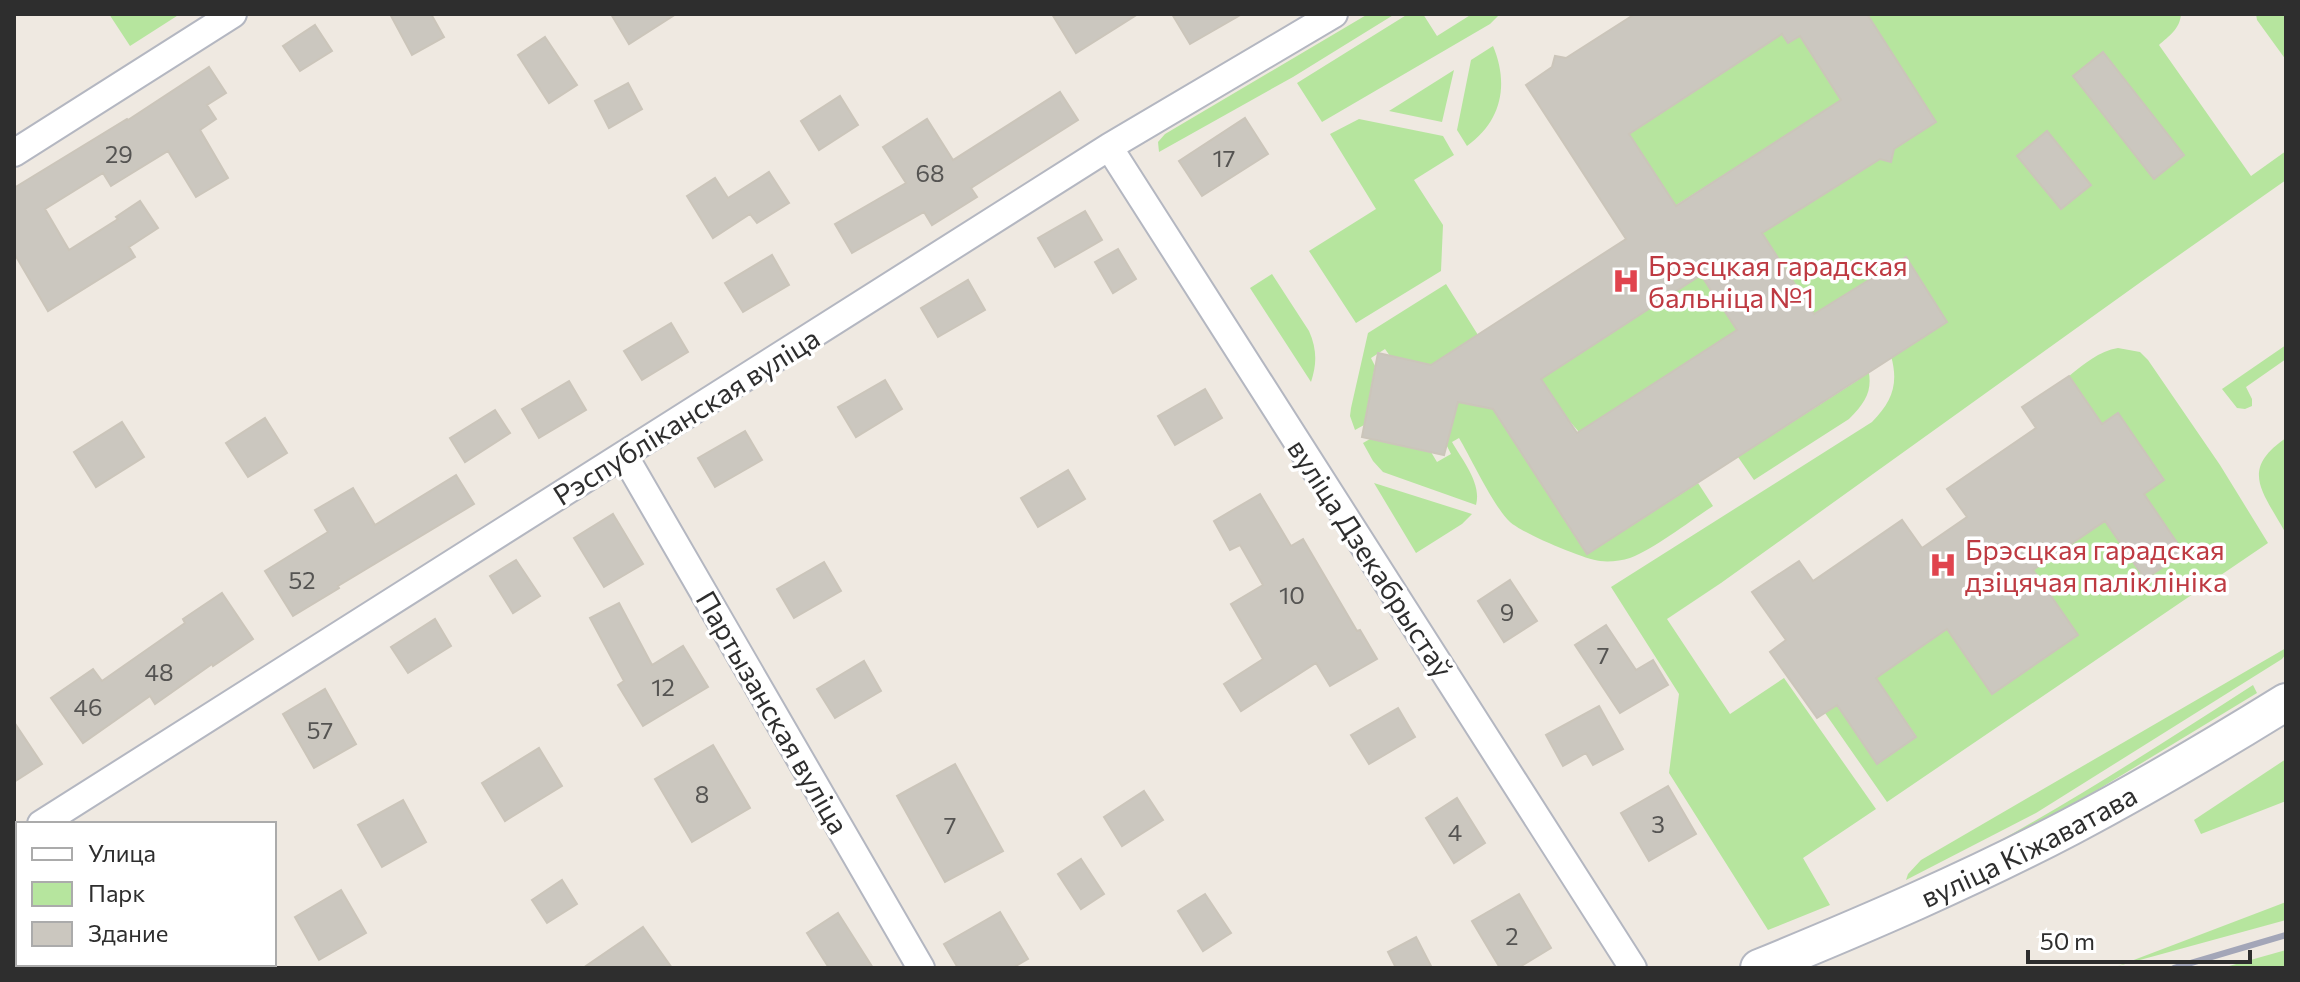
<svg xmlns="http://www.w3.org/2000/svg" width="2300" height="982" viewBox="0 0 2300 982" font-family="Commissioner,sans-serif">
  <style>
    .green { fill: #b6e59e }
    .building { fill: #cbc7bf; stroke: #cbc5ba; stroke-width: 2; fill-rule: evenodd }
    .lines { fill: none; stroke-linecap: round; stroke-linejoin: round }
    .street-casing { stroke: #b4b7c1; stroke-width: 30 }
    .secondary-casing { stroke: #b4b7c1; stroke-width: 40 }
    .street { stroke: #fff; stroke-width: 26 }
    .secondary { stroke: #fff; stroke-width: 36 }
    .rail { stroke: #a3a6b8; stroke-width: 6 }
    .labels { text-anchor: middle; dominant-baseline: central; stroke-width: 7; stroke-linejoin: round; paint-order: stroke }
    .number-label { font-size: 24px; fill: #555452 }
    .health-label { font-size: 28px; fill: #be3a42; stroke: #fff; text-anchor: start }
    .street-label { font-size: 28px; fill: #2e2e2e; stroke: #fff }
  </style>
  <rect width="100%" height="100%" fill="#efe9e1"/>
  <!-- green -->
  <path class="green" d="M109,14H180L130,46Z
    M1368,14H1395L1293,77L1159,152L1158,142L1165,134Z
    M1408,14H1423L1437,36L1472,14H1500L1490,24L1322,122L1297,83Z
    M1867,14H2181C2180,29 2169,36 2159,45L2251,176L2286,151V180L2145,279L1721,583L1667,619L1730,714L1784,678L1876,809L1803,858L1830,905L1768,930L1669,773L1679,694L1611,587L1872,422C1892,402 1899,384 1891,356L1947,322L1906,257L1814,314L1762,233L1880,159L1891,162L1894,149L1936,122Z
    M2256,14H2286V60L2257,20Z
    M1782,34L1788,43L1800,36L1841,100L1675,206L1627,135Z
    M1493,46C1509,84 1502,121 1467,146L1457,130L1471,60Z
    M1454,70L1442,122L1389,111Z
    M1359,119L1443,136L1454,155L1414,180L1443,225L1441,271L1356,323L1309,251L1376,209L1330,134Z
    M1272,274L1309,331C1317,349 1317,364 1311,382L1250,288Z
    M1701,275L1737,330L1579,432L1565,416L1541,379Z
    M1446,284L1478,335L1455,350V370L1390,356L1385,349L1371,358L1375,366L1364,425L1355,430L1350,416L1351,408L1368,333Z
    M1835,345L1866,360C1874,387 1869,399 1849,419L1754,480L1738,457L1858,380Z
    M2286,345V359L2246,387L2252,399V406L2245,409L2237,408L2222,389Z
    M2118,348L2140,352L2148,360L2220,465L2268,543L1887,802L1825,713L1837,705L1878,764L1916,736L1876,678L1947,629L1992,694L2078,635L2033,570L2105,521L2145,579L2184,553L2144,494L2164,479L2118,414L2102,424L2069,376C2084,364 2099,351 2118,348Z
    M1463,384L1493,409L1587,554L1698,483L1713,506C1690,521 1654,549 1630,558C1621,561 1609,562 1600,561C1583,559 1522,533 1510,522C1494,507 1472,460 1459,438L1452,442C1462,460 1482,483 1476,505L1383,472L1373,461L1363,443L1370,439L1431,452L1437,462L1451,454L1446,444Z
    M2286,438V531L2285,532C2263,492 2239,470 2286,438Z
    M1374,483L1472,514L1462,524L1416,553Z
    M2286,648V654L2282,659L2036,813L1906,880L1908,874L1921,860Z
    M2253,685L2257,693L2043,823L1955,865C2058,811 2155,748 2253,685Z
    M2286,759V801L2201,834L2194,820Z
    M2286,902V920L2118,966Z
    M2286,950V968H2222Z"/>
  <!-- building -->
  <path class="building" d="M390,14H431L444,37L412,55Z
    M611,14H676L629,44Z
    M1052,14H1138L1076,53Z
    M1172,14H1242L1190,44Z
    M1635,14H1867L1936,122L1894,149L1891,162L1880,159L1762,233L1814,314L1906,257L1947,322L1587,554L1493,409L1458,402L1444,455L1362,437L1378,353L1431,365L1626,239L1526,85L1552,67L1555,56L1566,58ZM1782,34L1788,43L1800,36L1841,100L1676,206L1629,134ZM1701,275L1737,330L1577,433L1541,379Z
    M315,25L332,51L300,71L283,46Z
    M545,37L577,85L549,103L518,55Z
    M2103,52L2184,155L2154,179L2073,76Z
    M209,67L226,93L207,105L216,119L200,130L228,178L196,197L168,151L111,186L103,173L45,209L69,250L118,219L116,217L140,201L158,228L129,247L135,257L48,311L14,253V188L127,119L128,120Z
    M628,83L642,109L609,128L595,101Z
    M1060,92L1078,120L971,188L977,197L932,225L924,212L852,253L835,224L906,183L883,147L927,119L953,160Z
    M840,96L858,125L819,150L801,121Z
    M1245,118L1268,154L1202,196L1179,161Z
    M2047,131L2091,185L2061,209L2017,156Z
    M769,172L789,203L757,223L750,214L713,238L687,196L715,178L728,198Z
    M1085,211L1102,240L1055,267L1038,238Z
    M1118,249L1136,279L1113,293L1095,262Z
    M772,255L789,285L743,312L725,283Z
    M968,280L985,310L938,337L921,308Z
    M671,323L688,352L642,380L624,351Z
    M2069,376L2102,424L2118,413L2164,480L2144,494L2184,553L2145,579L2105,521L2033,570L2078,635L1992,694L1947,629L1876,678L1916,737L1877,764L1837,705L1817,718L1770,652L1786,640L1752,592L1799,561L1813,581L1902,520L1922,548L1967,517L1947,489L2036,428L2022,407Z
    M885,380L902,409L856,437L838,407Z
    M569,381L586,410L539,438L522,409Z
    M1205,389L1222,418L1175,445L1158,416Z
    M495,410L510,433L465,462L450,438Z
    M265,418L287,453L248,477L226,443Z
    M122,422L144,457L96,487L74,452Z
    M745,431L762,460L715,487L698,458Z
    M1068,470L1085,499L1038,527L1021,498Z
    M456,475L474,504L338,586L339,588L293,616L265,571L328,532L315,510L353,488L375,525Z
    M1260,494L1291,546L1303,539L1357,631L1360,630L1377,659L1330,686L1316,663L1241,711L1224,684L1263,659L1231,604L1263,585L1240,545L1230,550L1214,521Z
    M613,514L643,564L604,587L574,538Z
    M516,560L540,596L513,613L490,576Z
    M824,562L841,591L794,618L777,589Z
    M1510,580L1537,621L1504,642L1478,601Z
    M222,593L253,639L213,666L212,664L155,704L150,696L83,743L51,698L93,669L102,681L185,623L183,619Z
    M619,603L652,665L683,646L708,687L643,726L618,685L624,681L590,618Z
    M435,619L451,646L408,673L391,647Z
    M1606,625L1636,670L1653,660L1668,685L1620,713L1575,645Z
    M864,661L881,691L835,718L817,689Z
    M325,689L356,744L314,768L283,714Z
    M1599,706L1623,749L1593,765L1586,753L1563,766L1546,735Z
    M1398,708L1415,737L1369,764L1351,735Z
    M14,722L42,764L14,782Z
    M713,745L750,808L692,842L655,779Z
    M539,748L562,786L505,821L482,783Z
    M955,764L1003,851L945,882L897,796Z
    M1668,786L1696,834L1649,861L1621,813Z
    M1144,791L1163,820L1122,846L1104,817Z
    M1457,798L1485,843L1454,863L1426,818Z
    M403,800L426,842L382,867L358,825Z
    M1081,859L1104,894L1081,909L1058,874Z
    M562,880L577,904L547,923L532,900Z
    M341,890L366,933L319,960L295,917Z
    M1205,894L1231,933L1203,951L1178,911Z
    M1519,894L1551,948L1518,968H1500L1472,921Z
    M1000,912L1028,959L1012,968H958L944,944Z
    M838,913L873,968H829L807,933Z
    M643,927L672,968H583Z
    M1416,937L1432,968H1396L1388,952Z"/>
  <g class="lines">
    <!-- street casing -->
    <g class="street-casing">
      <path id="street" d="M1109,147L1633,968
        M14,153L233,14
        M624,455L921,968
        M41,824L1109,147L1334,14
        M14,841L18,839"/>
    </g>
    <!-- secondary casing -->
    <g class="secondary-casing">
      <g id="secondary">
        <path id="s1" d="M1759,968C1864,925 1969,880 2070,827C2144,788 2215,746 2286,702"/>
      </g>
    </g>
    <!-- street -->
    <use href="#street" class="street"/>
    <!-- secondary -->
    <use href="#secondary" class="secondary"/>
    <!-- rail -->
    <path class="rail" d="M2174,968L2286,935"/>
  </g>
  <!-- icons -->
  <defs>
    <g id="hospital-bare" transform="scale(2.16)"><path d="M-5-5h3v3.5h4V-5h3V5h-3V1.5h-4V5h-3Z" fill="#e0444e" stroke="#fff" stroke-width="2.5" paint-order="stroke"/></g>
  </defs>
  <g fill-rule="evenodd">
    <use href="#hospital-bare" x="1626" y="281"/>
    <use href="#hospital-bare" x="1943" y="565"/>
  </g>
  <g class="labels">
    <!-- number labels -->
    <g class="number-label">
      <text x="119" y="153">29</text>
      <text x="1224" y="157">17</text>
      <text x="930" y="172">68</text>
      <text x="302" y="579">52</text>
      <text x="1292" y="594">10</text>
      <text x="1507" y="611">9</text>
      <text x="1603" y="654">7</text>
      <text x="159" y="671">48</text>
      <text x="663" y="686">12</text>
      <text x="88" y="706">46</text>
      <text x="320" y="729">57</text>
      <text x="702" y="793">8</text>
      <text x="1658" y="823">3</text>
      <text x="950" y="824">7</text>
      <text x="1455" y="831">4</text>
      <text x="1512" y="935">2</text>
    </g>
    <!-- health labels -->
    <g class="health-label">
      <text x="1648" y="265">Брэсцкая гарадская<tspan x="1648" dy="32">бальніца №1</tspan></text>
      <text x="1965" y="549">Брэсцкая гарадская<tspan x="1965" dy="32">дзіцячая паліклініка</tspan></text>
    </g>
    <!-- street labels -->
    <g class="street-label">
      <text transform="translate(686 416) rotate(-32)">Рэспубліканская вуліца</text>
      <text transform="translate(1371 558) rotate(57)">вуліца Дзекабрыстаў</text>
      <text transform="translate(773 712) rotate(60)">Партызанская вуліца</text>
      <text stroke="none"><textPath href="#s1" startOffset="296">вуліца Кіжаватава</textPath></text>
    </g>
  </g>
  <!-- border -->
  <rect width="2300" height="982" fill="none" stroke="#2e2e2e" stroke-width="32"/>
  <!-- legend -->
  <rect x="16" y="822" width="260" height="144" fill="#ffffff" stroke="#ababab" stroke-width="2"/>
  <rect x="32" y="848" width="40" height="12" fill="#ffffff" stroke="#ababab" stroke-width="2"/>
  <text x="88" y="862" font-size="24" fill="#2e2e2e">Улица</text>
  <rect x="32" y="882" width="40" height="24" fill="#b6e59e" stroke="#ababab" stroke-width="2"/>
  <text x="88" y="902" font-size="24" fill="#2e2e2e">Парк</text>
  <rect x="32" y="922" width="40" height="24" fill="#cbc7bf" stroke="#ababab" stroke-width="2"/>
  <text x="88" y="942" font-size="24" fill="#2e2e2e">Здание</text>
  <!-- scale -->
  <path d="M2028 950v12h222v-12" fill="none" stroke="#2e2e2e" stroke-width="4"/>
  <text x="2040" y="950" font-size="24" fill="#2e2e2e" stroke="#ffffff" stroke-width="6" paint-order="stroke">50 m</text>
</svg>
